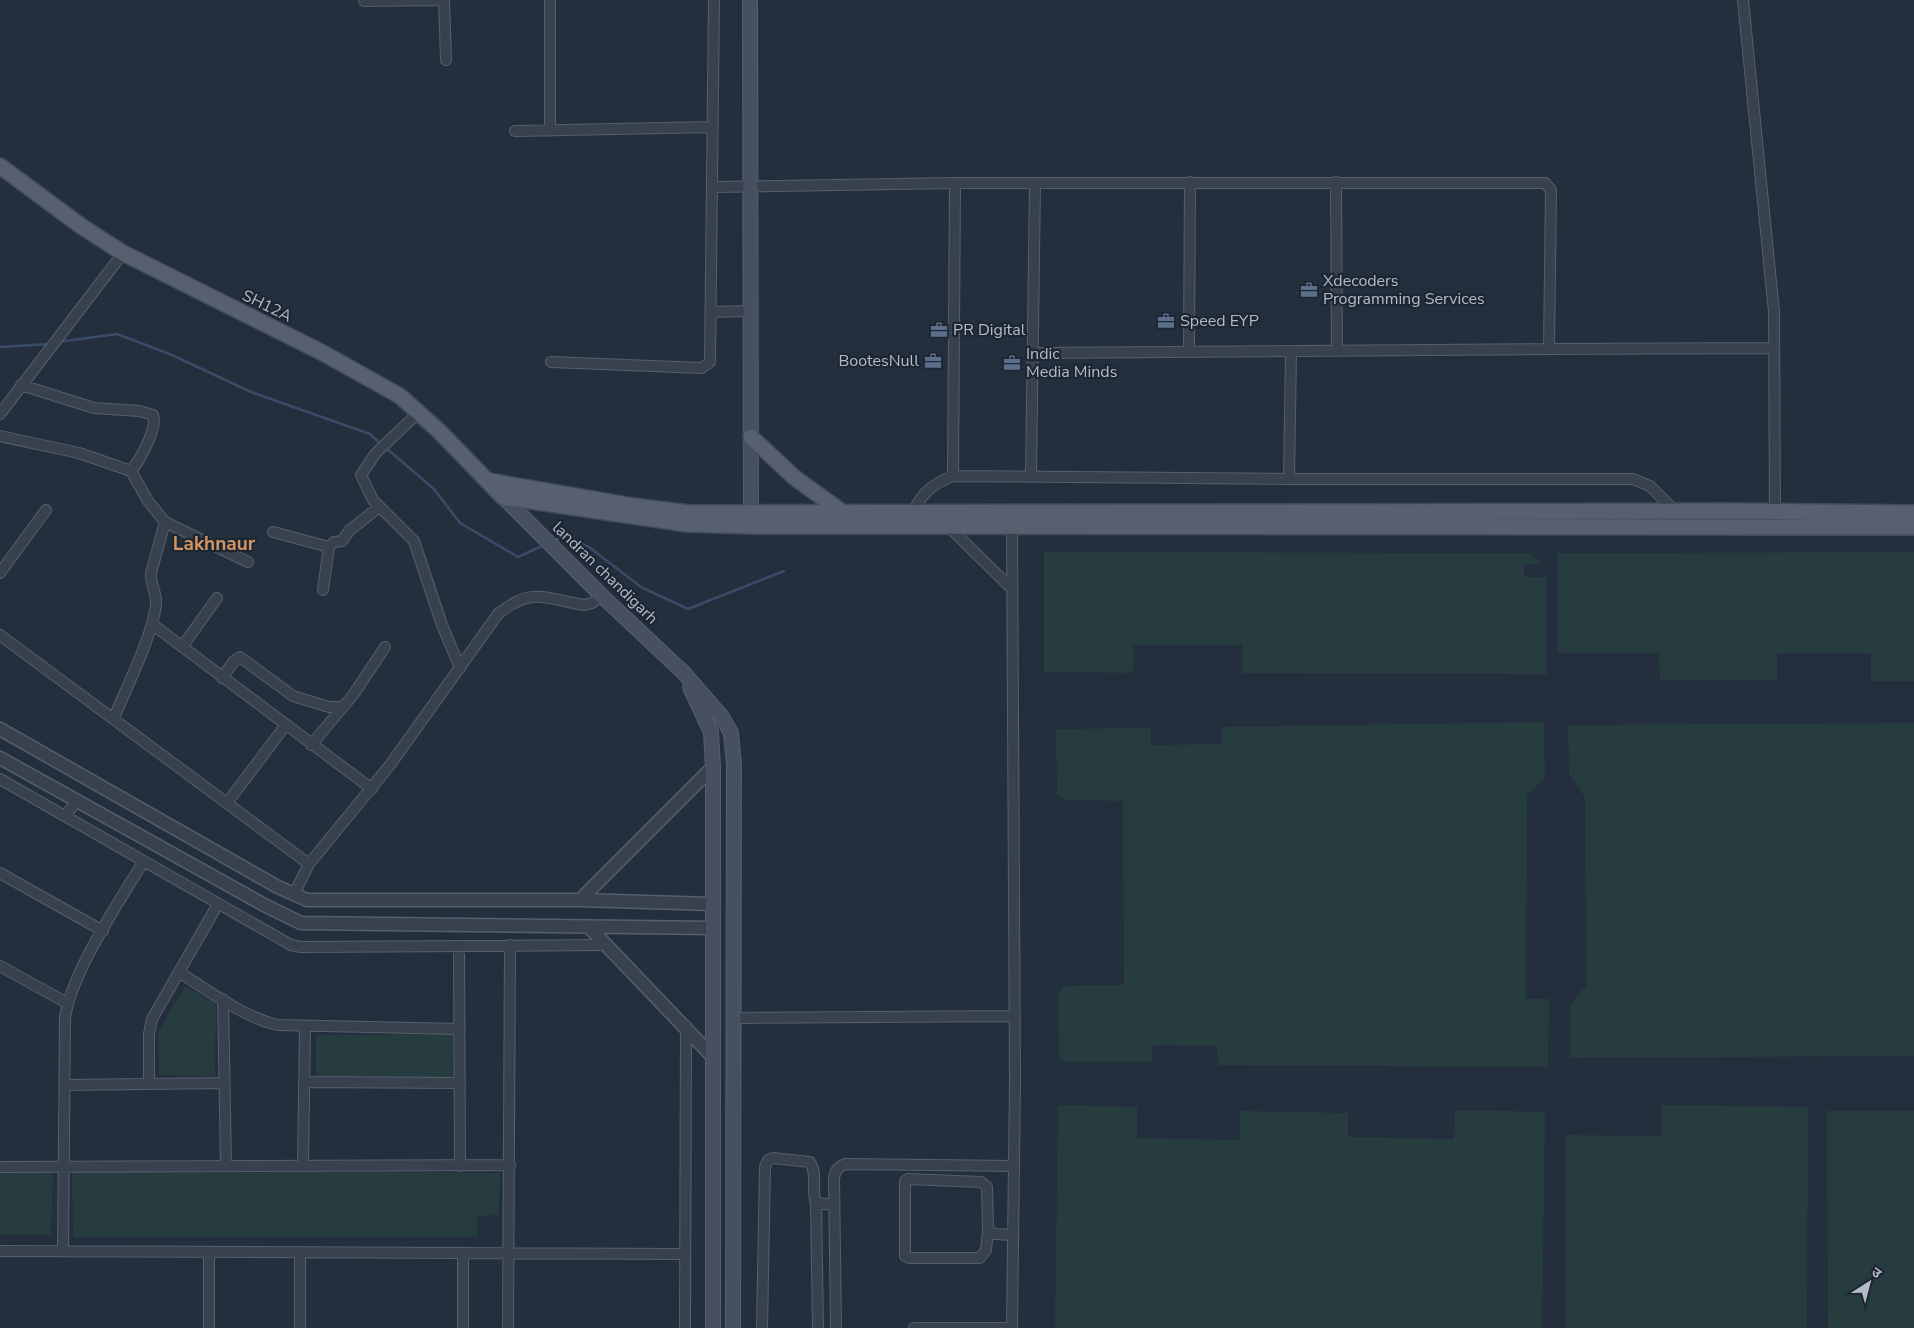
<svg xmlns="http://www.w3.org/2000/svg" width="1914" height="1328" viewBox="0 0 1914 1328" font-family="'Nunito Sans','Noto Sans Devanagari',sans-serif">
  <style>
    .green { fill: #263c3f }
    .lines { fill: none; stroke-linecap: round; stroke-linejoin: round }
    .stream { stroke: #394c67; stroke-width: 2.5 }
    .minor-casing { stroke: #565f6c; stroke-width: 12 }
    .tertiary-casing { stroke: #565f6c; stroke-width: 15 }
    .secondary-casing { stroke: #565f6c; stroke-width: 16 }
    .primary-casing { stroke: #414a57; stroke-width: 18 }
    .minor { stroke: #38414e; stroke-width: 10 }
    .tertiary { stroke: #38414e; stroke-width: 12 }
    .secondary { stroke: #465061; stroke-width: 14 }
    .primary { stroke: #56606e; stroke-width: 15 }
    .labels { text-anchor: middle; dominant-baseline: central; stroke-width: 4.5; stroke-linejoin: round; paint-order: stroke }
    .poi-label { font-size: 16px; fill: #b4bcc9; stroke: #1d2633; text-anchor: start }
    .street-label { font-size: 16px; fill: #b4bcc9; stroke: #1d2633 }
    .quarter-label { font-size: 19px; font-weight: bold; fill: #d59563; stroke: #1d2633 }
  </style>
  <rect width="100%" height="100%" fill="#242f3e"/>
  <!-- green -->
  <path class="green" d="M1044,552L1531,553L1540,564H1524V577H1547V674L1242,673V645H1134L1133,673L1044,672Z
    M1914,552V681H1871V653H1777V680H1660L1659,653H1558L1557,553Z
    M1544,722L1545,778L1527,795L1526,999H1549L1548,1067L1218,1065L1217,1046L1153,1045L1152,1062H1065L1059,1057L1058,995L1063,986L1124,985L1123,801L1065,800L1057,793L1056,729L1151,728V745L1221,744V727Z
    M1914,723V1056L1570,1058V1005L1586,986L1585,797L1569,774L1568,725Z
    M185,986L216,1004L215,1076L159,1075L158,1032Z
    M453,1034V1078L316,1077V1035Z
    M1058,1105L1137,1107V1138L1240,1140V1111L1348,1113V1137L1454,1139L1455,1110L1545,1112L1542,1328H1055Z
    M1661,1105L1808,1107L1807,1328H1565L1566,1135L1661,1136Z
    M1827,1111H1914V1328H1828Z
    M72,1169L500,1173L499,1215L477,1216V1237H73Z
    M0,1173H53L51,1235H0Z"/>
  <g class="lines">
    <!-- stream -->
    <path class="stream" d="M58,342L117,334L172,355L251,392L370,434L381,444
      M0,347L50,344
      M386,448L434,489L460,523L518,557L544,545
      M553,541L567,535L589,547L641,587L688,609L784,571"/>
    <!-- minor casing -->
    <g class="minor-casing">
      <path id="minor" d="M444,0L446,60
        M550,0V131
        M1743,0L1774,312L1775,517
        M364,1L441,0
        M515,131L713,127
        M1336,182L1337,350
        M955,183L953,476L1289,479H1633L1650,486L1675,511
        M713,187L955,183H1545L1551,190L1549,349L1774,348
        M711,312L750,311
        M1189,351L1190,182
        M1033,353L1549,349
        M551,362L702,368L710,362L714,0
        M21,385L94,408L139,411L153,415C158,428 140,460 131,471
        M419,412L376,453L361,475L373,500L414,541L442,625L460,668
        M0,414L123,253
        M0,436L79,453L131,471L148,501L165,522L248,562
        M1031,477L1035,183
        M1289,479L1291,352
        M912,514C921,494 932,484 953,476
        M948,526L1012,589
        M1012,526L1015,1081L1012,1328
        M273,532L329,547
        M0,573L46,510
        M323,590L329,547L334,542L342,541L350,530L379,507
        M152,624L372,789
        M0,635L309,864L390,765L498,614C532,586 546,599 584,605L592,603L602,596
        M182,647L217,598
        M222,678L234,661L240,657L293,696L329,707H343
        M114,718C126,688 153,635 156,604C157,593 150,584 151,573L165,522
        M311,745L353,695L385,647
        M0,779L291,945L301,947L607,945
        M227,803L285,726
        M65,816L77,801
        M0,873L103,931
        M294,894L309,864
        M459,946L460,1166
        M0,966L67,1003
        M179,972C207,990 245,1018 278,1025L460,1029
        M223,999L226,1166
        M734,1018L1015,1016
        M304,1082L460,1083
        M149,1084V1034L152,1019L218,904
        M64,1085L224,1083
        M303,1166L305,1027
        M0,1167L510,1165
        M816,1203L818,1328
        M988,1230L986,1250L980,1258H909L905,1256V1181L908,1179L981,1182L987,1187L988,1230L994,1234L1013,1235
        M63,1250L65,1018C72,971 118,904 143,862
        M0,1251L684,1254
        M209,1252V1328
        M300,1252V1328
        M463,1253V1328
        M508,1328L510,945
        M685,1328L686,1026
        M762,1328L765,1167L768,1160L773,1158L810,1162C818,1174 811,1190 816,1203L834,1205
        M836,1328L834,1179C835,1171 837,1167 846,1164L1014,1166
        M914,1328H1012"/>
    </g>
    <!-- tertiary casing -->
    <g class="tertiary-casing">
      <path id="tertiary" d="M0,729L276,886L307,900H580L713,904
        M0,758L266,906L301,923L713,928
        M580,900L713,767
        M589,927L713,1057"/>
    </g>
    <!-- secondary casing -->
    <g class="secondary-casing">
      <path id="secondary" d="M750,0L751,522
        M503,497L602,596L684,673L722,717L731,733L734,764L733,1328
        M690,687L711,732L713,767V1328"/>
    </g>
    <!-- primary casing -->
    <g class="primary-casing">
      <path id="primary" d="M0,166L81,226L123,253L323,353L400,396L439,431L503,497L687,524L751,526L1914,527
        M751,437L795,478L845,514
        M489,481L633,506L690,513L1730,511L1914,513"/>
    </g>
    <!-- minor -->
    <use href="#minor" class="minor"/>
    <!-- tertiary -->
    <use href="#tertiary" class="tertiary"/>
    <!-- secondary -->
    <use href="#secondary" class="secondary"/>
    <!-- primary -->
    <use href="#primary" class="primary"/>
  </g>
  <!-- icons -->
  <defs>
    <g id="office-bare" transform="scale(1.35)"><path d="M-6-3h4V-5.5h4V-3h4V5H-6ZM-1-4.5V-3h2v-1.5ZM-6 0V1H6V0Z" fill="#5c6f8a" stroke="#1d2633" stroke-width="2.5" paint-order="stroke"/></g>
  </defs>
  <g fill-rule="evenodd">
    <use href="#office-bare" x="1309" y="290"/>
    <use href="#office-bare" x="1166" y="321"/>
    <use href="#office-bare" x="939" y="330"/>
    <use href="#office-bare" x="933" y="361"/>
    <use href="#office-bare" x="1012" y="363"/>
  </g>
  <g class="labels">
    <!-- poi labels -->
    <g class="poi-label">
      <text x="1323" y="281">Xdecoders<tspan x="1323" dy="18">Programming Services</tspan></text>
      <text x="1180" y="321">Speed EYP</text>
      <text x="953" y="330">PR Digital</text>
      <text x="1026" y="354">Indic<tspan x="1026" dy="18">Media Minds</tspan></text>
      <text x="919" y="361" text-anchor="end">BootesNull</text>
    </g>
    <!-- street labels -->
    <g class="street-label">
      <text transform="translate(267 306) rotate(26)">SH12A</text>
      <text transform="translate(605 573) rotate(44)">landran chandigarh</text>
    </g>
    <!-- quarter labels -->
    <g class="quarter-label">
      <text x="214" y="544">Lakhnaur</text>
    </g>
  </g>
  <!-- north arrow -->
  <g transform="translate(1869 1283) rotate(36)" stroke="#1d2633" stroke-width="4" paint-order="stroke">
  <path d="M0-4L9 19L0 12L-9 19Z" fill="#b4bcc9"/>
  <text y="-8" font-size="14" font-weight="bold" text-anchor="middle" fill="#b4bcc9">उ</text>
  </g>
</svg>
